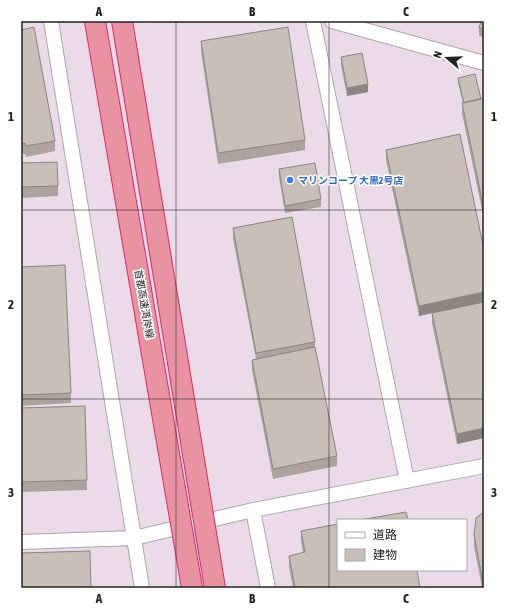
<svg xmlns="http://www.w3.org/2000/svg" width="505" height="609" viewBox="0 0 505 609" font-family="'Asap Condensed','Noto Sans JP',sans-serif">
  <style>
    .industrial { fill: #ebdbe8; fill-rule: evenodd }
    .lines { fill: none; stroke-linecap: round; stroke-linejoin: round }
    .minor-casing { stroke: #a9a9a9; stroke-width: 16 }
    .minor { stroke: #fff; stroke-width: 14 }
    .highway-bridge-casing { stroke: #dc2a67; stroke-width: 22; stroke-linecap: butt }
    .highway-bridge { stroke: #e892a2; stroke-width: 20 }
    .wall { fill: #aba49e }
    .shaded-wall { fill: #8b8681 }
    .building { fill: #c7bfb8; stroke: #8b8681 }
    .grid { fill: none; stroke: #222; stroke-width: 1; stroke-opacity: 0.55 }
    .shop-dot { fill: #3f7fe0; stroke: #fff; stroke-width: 1.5 }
    .labels { text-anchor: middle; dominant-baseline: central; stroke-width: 3; stroke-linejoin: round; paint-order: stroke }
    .shop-label { font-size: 10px; font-weight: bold; fill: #366cbe; stroke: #fff; text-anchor: start }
    .street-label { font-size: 10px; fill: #222; stroke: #fff }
    .neatline { fill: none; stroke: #222; stroke-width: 1.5 }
    .grid-label { font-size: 13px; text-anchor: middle; font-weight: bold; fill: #222 }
  </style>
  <rect width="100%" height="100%" fill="#f2efe9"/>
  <!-- industrial -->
  <path class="industrial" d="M21,21H484V588H21ZM338,520H466V570H338Z"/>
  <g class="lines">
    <!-- minor casing -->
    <g class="minor-casing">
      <path id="minor" d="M51,21L142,588
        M313,21L407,481
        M332,21L484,63
        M253,510L268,588
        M21,542L134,538L253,510L484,466"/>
    </g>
    <!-- minor -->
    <use href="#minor" class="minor"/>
    <!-- highway-bridge casing -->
    <g class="highway-bridge-casing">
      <path id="highway-bridge" d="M95,21L192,588
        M122,21L215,588"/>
    </g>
    <!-- highway-bridge -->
    <use href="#highway-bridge" class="highway-bridge"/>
  </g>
  <!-- wall -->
  <path class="wall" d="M484,21V37L479,36V28Z
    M21,30L55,141V151L26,157L25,154H21Z
    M201,41L305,140V150L218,164L201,51Z
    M341,57L368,92L347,96L341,65Z
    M458,78L481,99L484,98V220L462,113L463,103L458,83Z
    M386,150L484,250V438L457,444L432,323V313L419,316L386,160Z
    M21,163L58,186V196L21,198Z
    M279,169L321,199V207L285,213L279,177Z
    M233,228L315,342V349L337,456V466L273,479L252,370V360L256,359L233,239Z
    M21,267L71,393V403L21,406Z
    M21,408L87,480V490L21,492Z
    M301,531L420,588H293L289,567V556L303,553L301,541Z
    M474,535L484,588H482L474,546Z"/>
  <!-- shaded-wall -->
  <path class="shaded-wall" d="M368,84V92L347,96V88Z
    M484,292V302L419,316V306Z
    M484,428V438L457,444V434Z"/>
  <!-- building -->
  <path class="building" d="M481,21H484V29L479,28Z
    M34,27L55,141L26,146L25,143L21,144V30Z
    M288,27L305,140L218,153L201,41Z
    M362,53L368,84L347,88L341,57Z
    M475,74L481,99L464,103L458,78Z
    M484,98V210L462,103Z
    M460,134L484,250V292L419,306L386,150Z
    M57,162L58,186L21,187V163Z
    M315,163L321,199L285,206L279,169Z
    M292,217L315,342L256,353L233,228Z
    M65,265L71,393L21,395V267Z
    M484,302V428L457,434L432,313Z
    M315,347L337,456L273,469L252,360Z
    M85,406L87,480L21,482V408Z
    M406,512L408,520H360Z
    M484,512V588L474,535L476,518Z
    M338,524V570H417L420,588H295L289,556L305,552L301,531Z
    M90,551L91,588H21V553Z"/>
  <!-- grid -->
  <path class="grid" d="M176,21V588M329,21V588M21,210H484M21,399H484"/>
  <!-- markers -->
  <circle class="shop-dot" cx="290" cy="180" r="4"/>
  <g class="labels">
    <!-- shop labels -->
    <g class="shop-label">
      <text x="298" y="180">マリンコープ 大黒2号店</text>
    </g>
    <!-- street labels -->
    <g class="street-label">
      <text transform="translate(144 304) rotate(80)">首都高速湾岸線</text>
    </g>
  </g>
  <!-- border -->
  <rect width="505" height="609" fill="none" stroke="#ffffff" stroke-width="44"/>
  <!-- legend -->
  <rect x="337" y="519" width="130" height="52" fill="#ffffff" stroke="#a7a7a7"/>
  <rect x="345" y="532" width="20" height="6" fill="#ffffff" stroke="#a7a7a7"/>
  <text x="373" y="539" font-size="12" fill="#222222">道路</text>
  <rect x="345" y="549" width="20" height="12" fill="#c7bfb8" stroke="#a7a7a7"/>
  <text x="373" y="559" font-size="12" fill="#222222">建物</text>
  <!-- north arrow -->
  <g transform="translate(447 58) rotate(289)" stroke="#ffffff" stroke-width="3" paint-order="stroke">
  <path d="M0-3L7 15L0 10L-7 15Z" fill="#222222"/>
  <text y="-6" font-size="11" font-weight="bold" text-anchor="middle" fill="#222222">N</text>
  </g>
  <rect x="22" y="22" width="461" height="565" class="neatline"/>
  <g class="grid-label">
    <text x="99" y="16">A</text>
    <text x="252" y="16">B</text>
    <text x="406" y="16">C</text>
    <text x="11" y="121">1</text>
    <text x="494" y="121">1</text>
    <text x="11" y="309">2</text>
    <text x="494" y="309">2</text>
    <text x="11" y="497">3</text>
    <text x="494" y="497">3</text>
    <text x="99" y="603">A</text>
    <text x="252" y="603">B</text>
    <text x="406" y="603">C</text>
  </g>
</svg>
